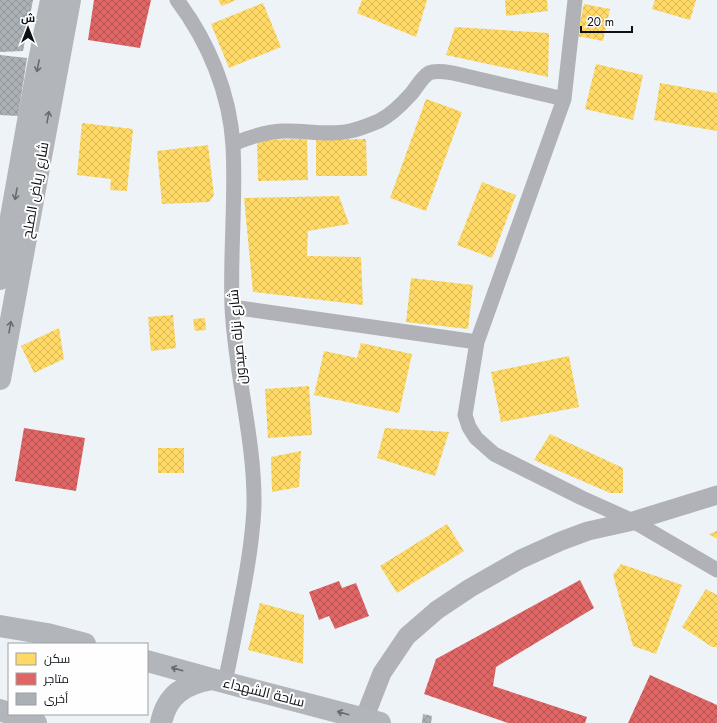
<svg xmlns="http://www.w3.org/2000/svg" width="717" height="723" viewBox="0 0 717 723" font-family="Jost,Cairo,sans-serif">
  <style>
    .homes { fill: url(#homes-cross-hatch) }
    .shops { fill: url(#shops-cross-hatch) }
    .building { fill: url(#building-cross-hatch) }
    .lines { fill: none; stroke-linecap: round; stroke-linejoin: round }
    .minor { stroke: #b1b2b7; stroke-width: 15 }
    .tertiary { stroke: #b1b2b7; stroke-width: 19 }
    .primary { stroke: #b2b6ba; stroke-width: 22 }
    .oneway { stroke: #676c70 }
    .labels { text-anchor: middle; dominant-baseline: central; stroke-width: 4; stroke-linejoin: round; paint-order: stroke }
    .street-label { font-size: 14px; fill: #0c1116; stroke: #fefefe }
  </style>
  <defs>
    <pattern id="homes-cross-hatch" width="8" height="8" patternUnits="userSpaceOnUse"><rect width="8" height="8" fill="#ffd966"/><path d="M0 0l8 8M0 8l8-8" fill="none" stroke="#d9b958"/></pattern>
    <pattern id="shops-cross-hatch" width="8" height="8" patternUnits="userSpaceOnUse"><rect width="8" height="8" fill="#e06666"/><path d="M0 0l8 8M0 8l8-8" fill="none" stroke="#b45353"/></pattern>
    <pattern id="building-cross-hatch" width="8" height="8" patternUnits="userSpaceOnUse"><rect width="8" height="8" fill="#aab0b4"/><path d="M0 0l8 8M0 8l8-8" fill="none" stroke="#91969a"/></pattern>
  </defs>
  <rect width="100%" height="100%" fill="#eef3f8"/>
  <!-- homes -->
  <path class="homes" d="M218,0H236L222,6Z
    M362,0H427L416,37L357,13Z
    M505,0H547L548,11L506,16Z
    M655,0H696L690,20L652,9Z
    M263,3L281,47L229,68L211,24Z
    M584,4L610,9L603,41L577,36Z
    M455,27L549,33L548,77L446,55Z
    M596,64L643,75L633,120L585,109Z
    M660,83L717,93V131L654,120Z
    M426,99L462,112L426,211L390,198Z
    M82,123L133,129L127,191L110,190L111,179L77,175Z
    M307,139L308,180L258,181L257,140Z
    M366,139L367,176H316V140Z
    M208,145L214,195L209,202L162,204L157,151Z
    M482,182L516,195L492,258L457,245Z
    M339,196L349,224L308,231L307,256L361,257L363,305L253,292L244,198Z
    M411,278L473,285L468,329L406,322Z
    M173,315L176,348L151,351L148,317Z
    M205,318L206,330L195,331L193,319Z
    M59,328L64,359L34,373L21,346Z
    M361,343L412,354L399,413L314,395L324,351L357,358Z
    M569,356L579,407L501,422L491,372Z
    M309,386L312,435L268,438L265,389Z
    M385,428L449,432L435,476L377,458Z
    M550,434L623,468V493H610L534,460Z
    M158,448H184V473H158Z
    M301,451L299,487L272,492L271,457Z
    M447,524L464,551L397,593L380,566Z
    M717,531V539L709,534Z
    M621,564L682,585L656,654L633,646L613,575Z
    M706,589L717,595V647H712L682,627Z
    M260,603L304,615L303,664L248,650Z"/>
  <!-- shops -->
  <path class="shops" d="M94,0H151L140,48L88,40Z
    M24,428L85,438L76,491L15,481Z
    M580,580L594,608L496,667L493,686L587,717L585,723H508L424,694L436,659Z
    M339,581L342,588L356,583L369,616L335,629L329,616L319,620L309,592Z
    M650,675L717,705V723H628Z"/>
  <!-- building -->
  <path class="building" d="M0,0H33L23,51L0,52Z
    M0,55L27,58L18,116L0,115Z
    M423,714L432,716L431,723H422Z"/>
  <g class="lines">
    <!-- minor -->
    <path class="minor" d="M177,0C208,41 230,93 233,146C236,199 230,253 232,307C235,374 255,439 254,506C253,533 249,559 244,586C238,618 232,650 225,682
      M564,99L477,342L465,415L469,427L476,438L494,454L582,498L633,521L717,570
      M233,144C249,137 265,132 283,131C305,130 328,136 350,131C360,129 369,125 379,121C391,115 402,104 411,94C417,87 422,77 429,73C436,70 446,72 453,73L564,99L575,0
      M232,307L477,342"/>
    <!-- tertiary -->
    <path class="tertiary" d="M364,719L382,673L407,636L437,610L470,588L521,559L561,541L588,531L633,521L717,495"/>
    <!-- primary -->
    <path class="primary" d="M0,279L36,76L51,0
      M0,379L70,0
      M0,626L47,634L85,644
      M147,661L212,679L380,723
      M0,710L36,723
      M161,723C167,694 185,684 212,679"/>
  </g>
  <!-- one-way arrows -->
  <defs><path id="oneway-shaft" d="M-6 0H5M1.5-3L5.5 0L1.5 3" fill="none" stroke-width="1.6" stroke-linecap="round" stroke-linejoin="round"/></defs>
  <g class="oneway">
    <use href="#oneway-shaft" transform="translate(38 66) rotate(101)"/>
    <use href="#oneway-shaft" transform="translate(48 117) rotate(-80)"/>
    <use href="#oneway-shaft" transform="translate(16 194) rotate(100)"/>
    <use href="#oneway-shaft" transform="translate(10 327) rotate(-80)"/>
    <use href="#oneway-shaft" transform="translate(177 669) rotate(-164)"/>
    <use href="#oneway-shaft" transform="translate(343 713) rotate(-164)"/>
  </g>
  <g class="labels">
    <!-- street labels -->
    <g class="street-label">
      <text transform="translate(35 190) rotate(-80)">شارع رياض الصلح</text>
      <text transform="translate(237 337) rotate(-95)">شارع نزلة صيدون</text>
      <text transform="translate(264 692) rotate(14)">ساحة الشهداء</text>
    </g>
  </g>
  <!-- legend -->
  <rect x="8" y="643" width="140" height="72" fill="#fefefe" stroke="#9d9fa1"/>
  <rect x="16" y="653" width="20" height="12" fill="#ffd966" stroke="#9d9fa1"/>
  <text x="44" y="663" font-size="12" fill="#0c1116">سكن</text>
  <rect x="16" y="673" width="20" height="12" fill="#e06666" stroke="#9d9fa1"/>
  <text x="44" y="683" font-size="12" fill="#0c1116">متاجر</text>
  <rect x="16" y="693" width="20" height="12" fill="#aab0b4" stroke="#9d9fa1"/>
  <text x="44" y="703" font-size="12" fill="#0c1116">أخرى</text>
  <!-- north arrow -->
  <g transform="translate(28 28)" stroke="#fefefe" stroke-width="3" paint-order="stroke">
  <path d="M0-3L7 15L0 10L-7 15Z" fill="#0c1116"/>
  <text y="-6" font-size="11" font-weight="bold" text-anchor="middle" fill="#0c1116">ش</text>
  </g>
  <!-- scale -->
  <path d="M581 26v6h51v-6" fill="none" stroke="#0c1116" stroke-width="2"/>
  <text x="587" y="26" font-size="12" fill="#0c1116" stroke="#fefefe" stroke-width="3" paint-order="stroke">20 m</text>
</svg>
